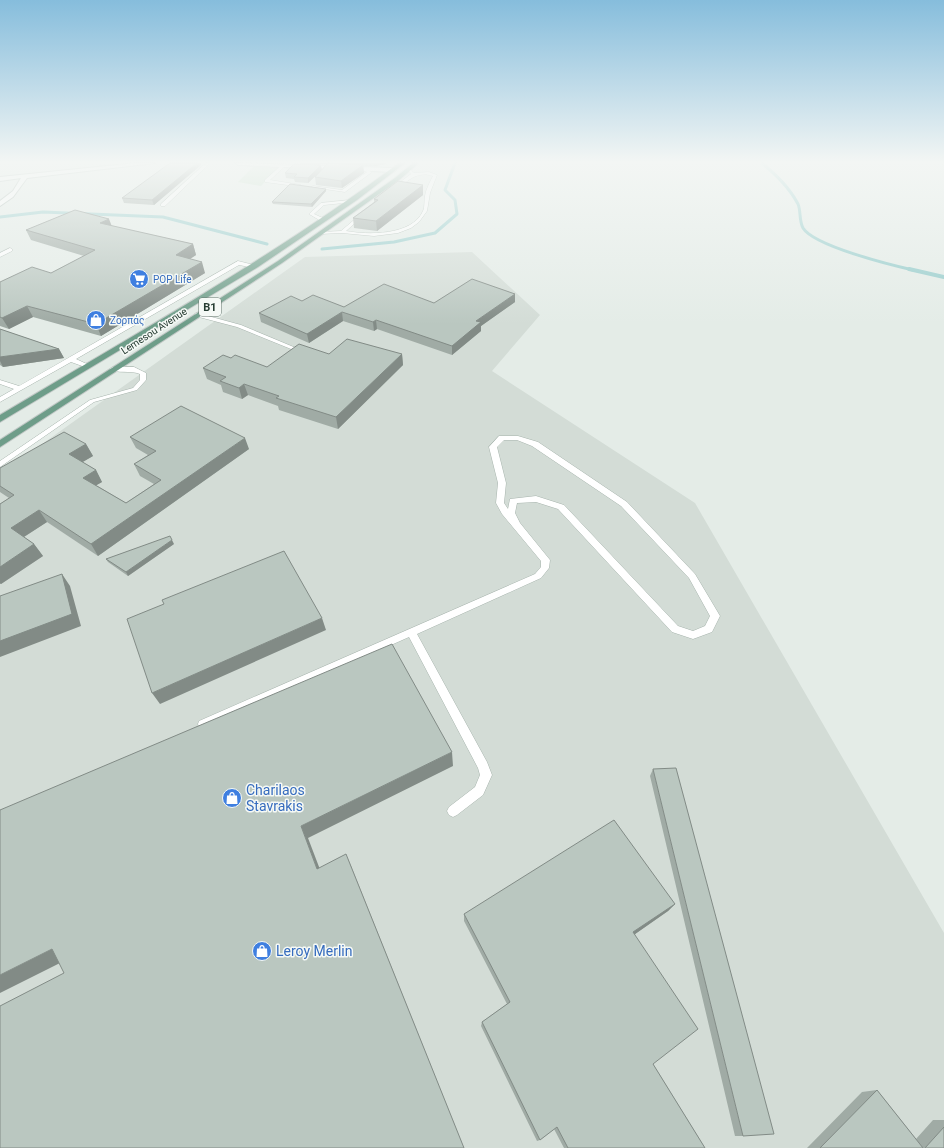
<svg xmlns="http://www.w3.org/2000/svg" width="944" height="1148" viewBox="0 0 944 1148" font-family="Roboto,sans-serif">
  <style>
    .built { fill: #d3dcd6 }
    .green { fill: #c0dbc3 }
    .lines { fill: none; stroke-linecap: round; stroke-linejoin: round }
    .stream-far1 { stroke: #93cbca; stroke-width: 3 }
    .stream { stroke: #93cbca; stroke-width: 4 }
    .lane-casing { stroke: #a7b4ad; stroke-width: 1 }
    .street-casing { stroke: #a7b4ad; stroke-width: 2 }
    .primary-casing { stroke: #c2c8c6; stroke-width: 2 }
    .lane { fill: #fff; fill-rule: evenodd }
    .street { fill: #fff; fill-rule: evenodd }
    .primary { fill: #6e9d89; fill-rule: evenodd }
    .wall { fill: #a0aba5 }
    .shaded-wall { fill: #828b86 }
    .building { fill: #bac7c0; stroke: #828b86 }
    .labels { text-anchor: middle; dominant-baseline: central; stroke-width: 3; stroke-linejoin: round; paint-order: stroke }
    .far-shop-label { font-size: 10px; fill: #366cbe; stroke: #f5f9f6; text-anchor: start }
    .far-street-label { font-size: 10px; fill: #263c32; stroke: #f5f9f6 }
    .shield { fill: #f5f9f6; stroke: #64756d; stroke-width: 1 }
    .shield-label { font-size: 11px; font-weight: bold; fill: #263c32 }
    .near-shop-label { font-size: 14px; fill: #366cbe; stroke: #f5f9f6; text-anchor: start }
  </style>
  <rect width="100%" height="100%" fill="#e4ece7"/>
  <!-- built -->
  <path class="built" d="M472,252L540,315L492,371L695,503L944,933V1148H0V474L305,257Z"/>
  <!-- green -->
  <path class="green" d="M254,166L279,167L261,186L238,182Z"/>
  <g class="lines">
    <!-- stream-far1 -->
    <path class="stream-far1" d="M762,163C776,175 789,187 798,204C801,211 799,221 803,228C814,246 891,265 913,270
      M0,217L43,212L163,217L267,244
      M322,249L394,242L435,233L457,214L455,200L445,190L455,163"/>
    <!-- stream -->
    <path class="stream" d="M909,269L944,277"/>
    <!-- lane casing -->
    <g class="lane-casing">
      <path id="lane" d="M206,163H210L165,206H161V204Z
        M283,164L286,165L270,180L301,185L303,187L265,182V180Z
        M357,167L372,172L345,192L311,187L313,186L342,190L367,172L357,169Z
        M408,169H410L414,173L429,172L437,175L430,193L427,211L419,222L411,228L398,233L374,236L342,233L319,234V233L321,232L341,231L361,214L363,215V216L346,231C367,235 412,236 423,211C425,207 424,201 425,196C426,189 430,182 433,176C417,170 406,182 395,191H391V189L411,174Z
        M351,200L353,202L324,205L314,214L325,219V221H321L309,214L321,203Z
        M10,248L12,249V251L0,257V253Z
        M238,261L258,266L255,268L239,265L76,359L89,365V367H85L71,362L0,402V397L14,389L0,384V380L19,386Z
        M197,313L241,325L296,348L291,349L237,327L195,316V314Z
        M134,367L146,373V380L137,390L94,402L0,467V461L90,400L133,388L140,380V374C130,370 117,374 110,369L113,367Z
        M499,436H518L538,442L627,502L695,574L720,616L712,632L693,639L672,632L558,509L536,502L517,503L515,513L520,523L550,560L549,568L541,578L417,634L487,762L492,775L483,795L457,815L453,817L449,815L447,811L449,807L475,787L480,775L478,768L409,637L207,727L203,729L199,727L198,724L199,721L535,574L541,567V561L502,514L496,503L498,483L489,447ZM504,440H517L532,446L621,506L689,578L710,616L705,626L693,631L678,626L564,505L536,496L510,499L508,509L504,503L506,483L497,447Z"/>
    </g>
    <!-- street casing -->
    <g class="street-casing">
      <path id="street" d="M136,163H155L27,178L13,197L0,206V201L13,191L21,178L0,181V177Z
        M235,163L393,168L396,170L393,172L238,165Z"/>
    </g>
    <!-- primary casing -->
    <g class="primary-casing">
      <path id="primary" d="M399,163H405L357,200L258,267L0,422V415C135,334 272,258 399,163Z
        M413,163H419L399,180L282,263L0,447V440L278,261L395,178Z"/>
    </g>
    <!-- lane -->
    <use href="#lane" class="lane"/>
    <!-- street -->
    <use href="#street" class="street"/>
    <!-- primary -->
    <use href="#primary" class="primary"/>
  </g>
  <!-- wall -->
  <path class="wall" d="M300,163H386L385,164L375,166H363L364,173L342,188L316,185L315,177L317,174L308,183L295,182L294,179L286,178L285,173L322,170L327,164H300Z
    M201,165L154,205L124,203L122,198Z
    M423,185V195L377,231L354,228L353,218L374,202V199Z
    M326,189V191L312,207L273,204L272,202Z
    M112,226L193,244L196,255L190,259L205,273L101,336L33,317L9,329L0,326V282L51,273L84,256L31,240L26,230Z
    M515,294V302L481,326V331L452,355L377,329L374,331L343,321L309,343L261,322L259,313L302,301L344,307L434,303Z
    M0,329L59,349L64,358L3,367L0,365Z
    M329,354H402L403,365L338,429L279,410L278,406L248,395L242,399L223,392L221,385L207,379L203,368L231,358L267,367Z
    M130,437L249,449L98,556L47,522L24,537L34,544L43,556L1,584H0V504L9,498L0,492V468L86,444L93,456L82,462L96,470L102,482L96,485L126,503L154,484L140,476L134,464L148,455L136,448Z
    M174,544L128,576L108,562L106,559Z
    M653,769L743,1136H735L650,776Z
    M675,904L668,911L635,934L653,1064L705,1148H564L554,1129L540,1140L537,1141L481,1026L482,1022L507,1004L464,921V914Z
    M877,1090L916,1139L933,1120H944V1148H807L862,1092Z"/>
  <!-- shaded-wall -->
  <path class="shaded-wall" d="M197,163H201V165L154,205L152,200Z
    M375,163H386L385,164L375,166Z
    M321,165L322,170L308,183V178Z
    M363,165L364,173L342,188L341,181Z
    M423,185V195L377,231L376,221Z
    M326,189V191L312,207L311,204Z
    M109,219L113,229L100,223Z
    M193,244L196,255L179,266L176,255Z
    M202,262L205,273L101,336L96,324Z
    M515,294V302L481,326V331L452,355V346L476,321Z
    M27,306L33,317L9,329L2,318Z
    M342,312L343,321L309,343L307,334Z
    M376,320L377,329L374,331L373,322Z
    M59,349L64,358L3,367L0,361V357Z
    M402,354L403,365L338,429L336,417Z
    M244,384L248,395L242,399L239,388Z
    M245,438L249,449L98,556L91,544Z
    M86,444L93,456L76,466L69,454Z
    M96,470L102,482L90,489L83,478Z
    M39,510L47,522L19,540L11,528Z
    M172,540L174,544L128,576L126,572Z
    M34,544L43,556L1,584L0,583V567Z
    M62,574L70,586L81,626L0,657V641Z
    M322,618L326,630L160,704L152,693Z
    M452,752L453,766L308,838L324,880L317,869L301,826Z
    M346,854L351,866L464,1148Z
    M675,904L668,911L628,939L633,932Z
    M52,949L70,958L0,993V975Z"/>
  <!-- building -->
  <path class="building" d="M170,163H197L152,200L122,198Z
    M328,163L363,165L341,181L315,177Z
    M294,164L321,165L308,178L294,177L297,174L285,173Z
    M398,181L423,185L376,221L353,218L378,200L374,199Z
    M290,184L326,189L311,204L272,202Z
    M75,210L109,219L100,223L193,244L176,255L202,262L96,324L27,306L2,318L0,317V282L32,267L51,273L95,250L26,230Z
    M472,279L515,294L476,321L481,322L452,346L376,320L373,322L342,312L307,334L259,313L291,296L302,301L313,295L344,307L384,284L434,303Z
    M0,329L59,349L0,357Z
    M347,339L402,354L336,417L276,398L279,396L244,384L239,388L220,381L226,377L203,368L223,355L231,358L235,355L267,367L299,344L329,354Z
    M181,406L245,438L91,544L39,510L11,528L34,544L0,567V504L14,495L0,486V468L64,432L86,444L69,454L96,470L83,478L126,503L161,480L134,464L156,451L130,437Z
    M170,536L172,540L126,572L106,559Z
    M284,551L322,618L152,693L127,619L164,604L162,600Z
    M62,574L72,614L0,641V596Z
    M392,644L452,752L301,826L317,869L346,854L464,1148H0V1006L64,973L52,949L0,975V810Z
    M676,768L774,1134L743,1136L653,769Z
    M614,820L675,904L633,932L698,1029L653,1064L705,1148H568L557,1127L540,1140L482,1022L510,1002L464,914Z
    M877,1090L923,1148H820Z
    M944,1127V1148H925Z"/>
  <!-- sky -->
  <linearGradient id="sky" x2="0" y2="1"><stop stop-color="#86bddc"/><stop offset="0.5" stop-color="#f3f6f4"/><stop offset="1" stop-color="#f3f6f4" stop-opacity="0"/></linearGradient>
  <rect width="944" height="324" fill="url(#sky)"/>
  <!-- icons -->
  <defs>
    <g id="supermarket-disc" transform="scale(1)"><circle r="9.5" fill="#3f7fe0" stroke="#f5f9f6"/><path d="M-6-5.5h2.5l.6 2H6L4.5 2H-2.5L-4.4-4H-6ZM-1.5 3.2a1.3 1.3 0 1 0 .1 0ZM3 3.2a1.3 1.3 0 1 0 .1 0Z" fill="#fff"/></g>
    <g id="shop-disc" transform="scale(1)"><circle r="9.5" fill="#3f7fe0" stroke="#f5f9f6"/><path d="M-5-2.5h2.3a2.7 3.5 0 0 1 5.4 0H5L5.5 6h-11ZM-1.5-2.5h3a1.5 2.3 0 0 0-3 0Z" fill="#fff"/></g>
  </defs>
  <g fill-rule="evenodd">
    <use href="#supermarket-disc" x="139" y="279"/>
    <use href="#shop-disc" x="96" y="320"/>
    <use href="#shop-disc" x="232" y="798"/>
    <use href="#shop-disc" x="262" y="951"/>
  </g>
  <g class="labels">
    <!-- far-shop labels -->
    <g class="far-shop-label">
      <text x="153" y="279">POP Life</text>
      <text x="110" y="320">Ζορπάς</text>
    </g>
    <!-- far-street labels -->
    <g class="far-street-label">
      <text transform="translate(154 331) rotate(-33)">Lemesou Avenue</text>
    </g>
    <!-- shield labels -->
    <rect class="shield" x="199" y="298" width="22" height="18" rx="3"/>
    <g class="shield-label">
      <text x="210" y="307">B1</text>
    </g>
    <!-- near-shop labels -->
    <g class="near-shop-label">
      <text x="246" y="790">Charilaos<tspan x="246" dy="16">Stavrakis</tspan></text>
      <text x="276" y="951">Leroy Merlin</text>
    </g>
  </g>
</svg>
